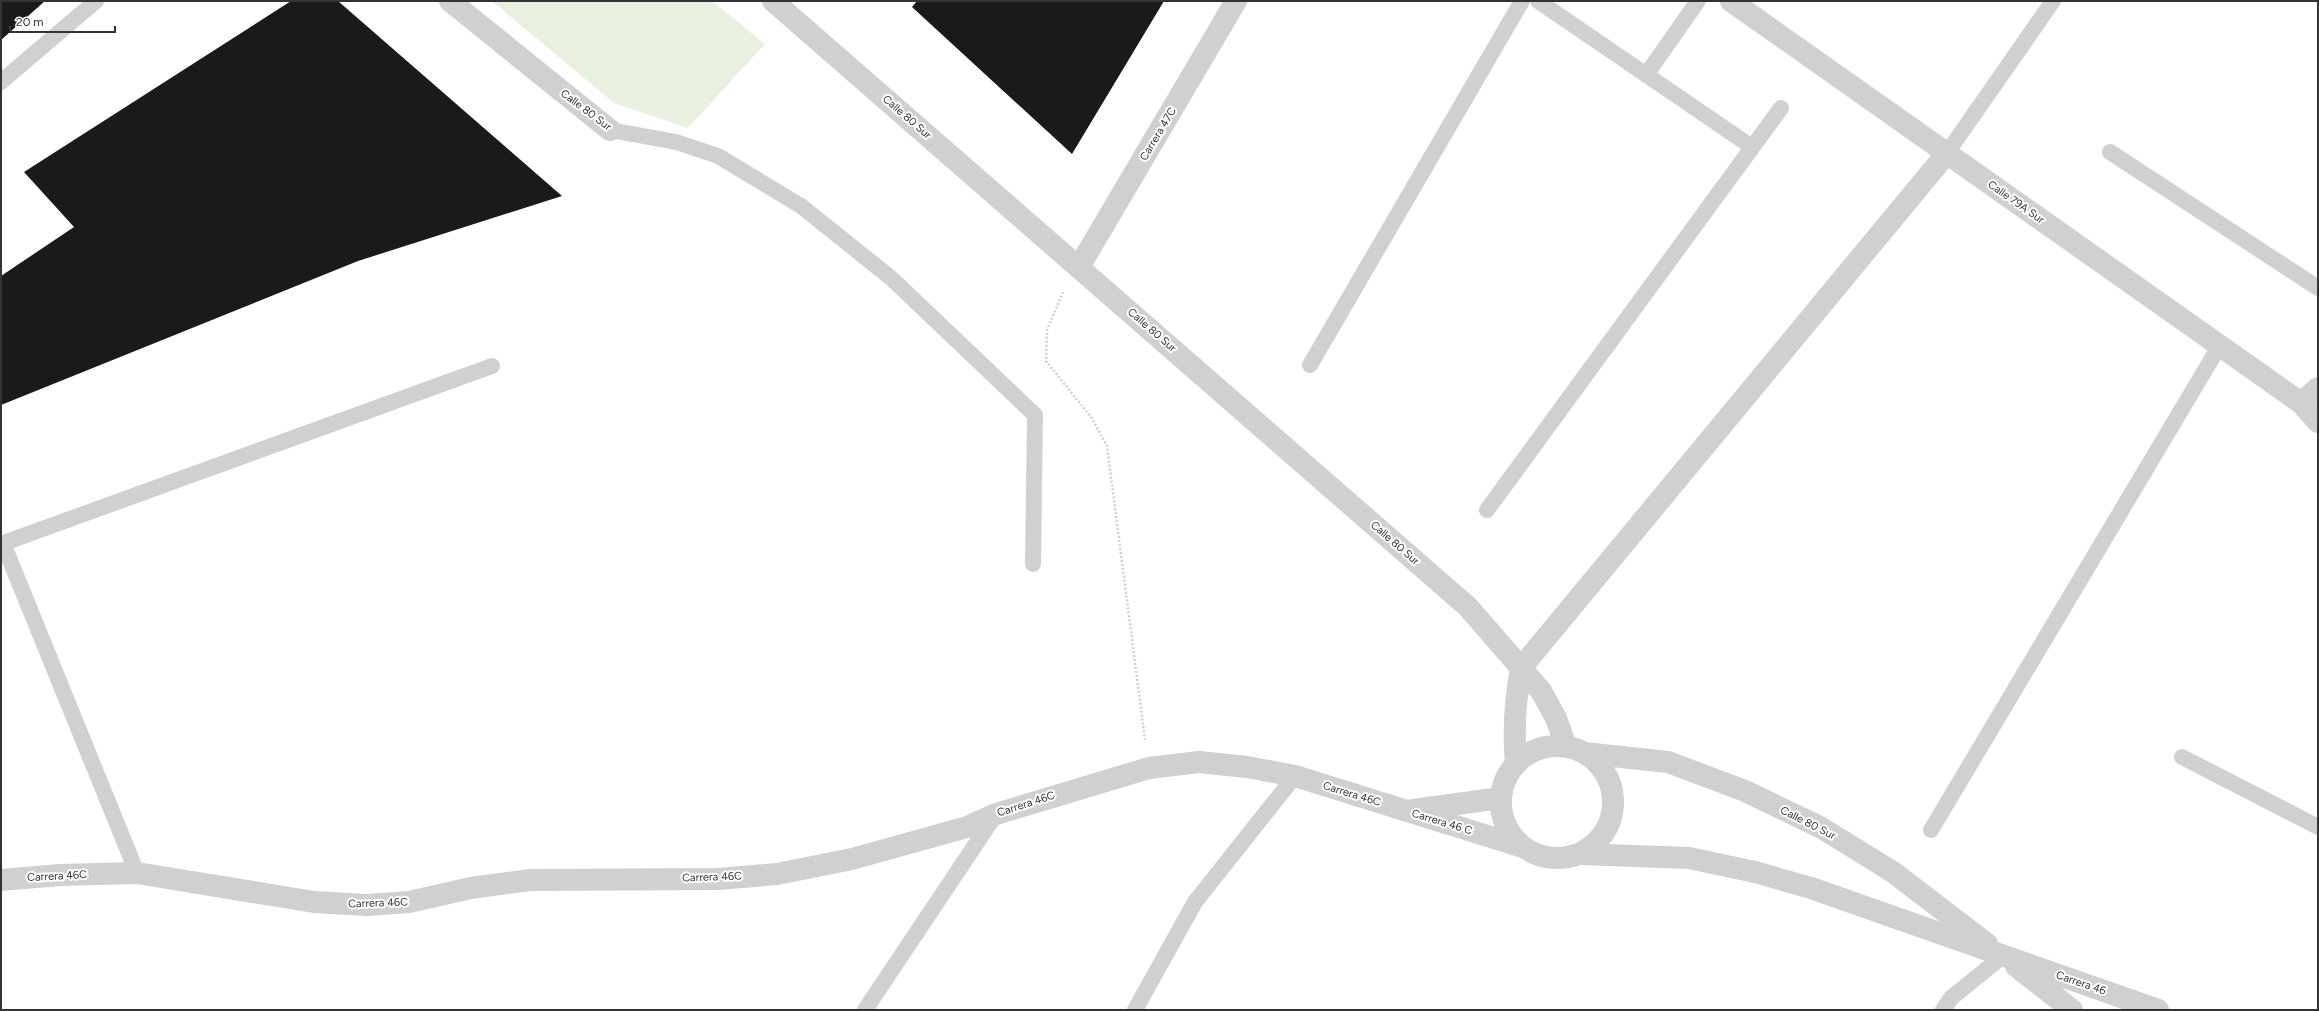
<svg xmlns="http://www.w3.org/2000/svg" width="2319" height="1011" viewBox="0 0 2319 1011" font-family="Figtree,sans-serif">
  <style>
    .green { fill: #e8f0e0 }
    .building { fill: #1a1a1a }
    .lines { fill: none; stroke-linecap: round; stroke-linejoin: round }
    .path { stroke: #d0d0d0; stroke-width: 2.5; stroke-dasharray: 2 2; stroke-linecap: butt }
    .service { stroke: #d0d0d0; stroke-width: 16 }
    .minor { stroke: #d0d0d0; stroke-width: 22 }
    .labels { text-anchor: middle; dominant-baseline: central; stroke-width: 4; stroke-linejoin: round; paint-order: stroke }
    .street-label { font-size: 11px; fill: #333; stroke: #fff }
  </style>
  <rect width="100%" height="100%" fill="#fff"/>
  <!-- green -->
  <path class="green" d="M492,1H712L765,44L688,128L614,103Z"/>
  <!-- building -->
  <path class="building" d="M1,1H45L1,40Z
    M291,1H338L562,196L358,261L1,405V276L74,227L24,172Z
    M917,1H1164L1072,154L912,7Z"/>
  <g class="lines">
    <!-- path -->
    <path class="path" d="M1063,292L1047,330L1046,361L1091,417L1107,446L1145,740"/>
    <!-- service -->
    <path class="service" d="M1538,1L1752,147
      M1646,75L1698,1
      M1,82L96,1
      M610,130L676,142L718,156L801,206L891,278L1035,415L1033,564
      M2110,152L2318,288
      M1947,153L2053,1
      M1310,365L1522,1
      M1487,510L1781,108
      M3,543L137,873
      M1,544L492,366
      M2182,757L2318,827
      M1931,830L2220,345
      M865,1010L996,814
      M1135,1010L1195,902L1295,776
      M1943,1010L1951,998L2003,956"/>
    <!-- minor -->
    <path class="minor" d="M450,1L610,130
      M773,1L1468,607L1541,691L1556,718L1566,747
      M1731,1L2301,403L2318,422
      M1079,267L1236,1
      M2301,403L2318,388
      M1501 802a56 56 0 1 1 112 0a56 56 0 1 1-112 0Z
      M1584,753L1668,762L1745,791L1820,827L1893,872L1987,944
      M1516,764C1513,731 1515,701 1521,668L1947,153
      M1413,810L1501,798
      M1581,854L1689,858L1755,872L1811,888L2158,1010
      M1,880L60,875L137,873L314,902L367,905L409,902L471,888L530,880L718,879L777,874L852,859L967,827L996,814L1149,768L1199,762L1247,767L1295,776L1523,847
      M2016,966L2072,1010"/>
  </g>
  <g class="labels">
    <!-- street labels -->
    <g class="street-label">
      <text transform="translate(586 110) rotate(37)">Calle 80 Sur</text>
      <text transform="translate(907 117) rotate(41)">Calle 80 Sur</text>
      <text transform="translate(1158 134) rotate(-59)">Carrera 47C</text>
      <text transform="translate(2016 202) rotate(35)">Calle 79A Sur</text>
      <text transform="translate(1152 330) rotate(41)">Calle 80 Sur</text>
      <text transform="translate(1395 543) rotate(41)">Calle 80 Sur</text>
      <text transform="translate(1352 794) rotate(17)">Carrera 46C</text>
      <text transform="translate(1026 804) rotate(-18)">Carrera 46C</text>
      <text transform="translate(1442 822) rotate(17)">Carrera 46 C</text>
      <text transform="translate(1808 823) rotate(27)">Calle 80 Sur</text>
      <text transform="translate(57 876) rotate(-3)">Carrera 46C</text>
      <text transform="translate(712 877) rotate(-2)">Carrera 46C</text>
      <text transform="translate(378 903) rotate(-2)">Carrera 46C</text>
      <text transform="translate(2081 983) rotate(19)">Carrera 46</text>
    </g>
  </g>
  <!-- border -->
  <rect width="2319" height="1011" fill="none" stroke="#333333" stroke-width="4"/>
  <!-- scale -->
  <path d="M10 26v6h105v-6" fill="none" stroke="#333333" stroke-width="2"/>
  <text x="16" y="26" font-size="12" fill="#333333" stroke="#ffffff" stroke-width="3" paint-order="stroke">20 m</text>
</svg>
